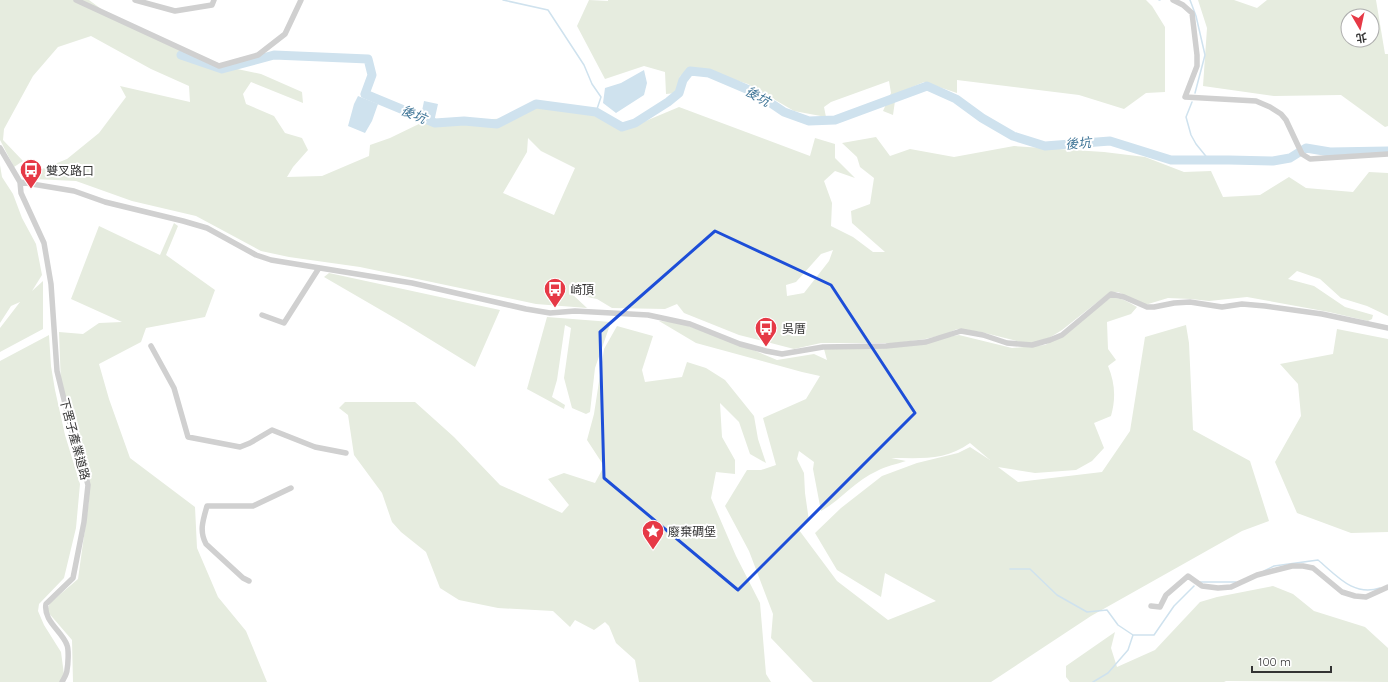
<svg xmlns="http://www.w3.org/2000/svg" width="1388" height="682" viewBox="0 0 1388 682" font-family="Quicksand,'Noto Sans TC',sans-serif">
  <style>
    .green { fill: #e6ecdf; fill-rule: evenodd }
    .water { fill: #cfe2ee }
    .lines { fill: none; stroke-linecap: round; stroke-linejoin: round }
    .stream { stroke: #cfe2ee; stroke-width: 1.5 }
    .river { stroke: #cfe2ee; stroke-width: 9 }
    .minor { stroke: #d0d0d0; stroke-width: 5.5 }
    .marked { fill: none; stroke: #1d4ed8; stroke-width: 3; stroke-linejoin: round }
    .labels { text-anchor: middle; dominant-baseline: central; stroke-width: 4; stroke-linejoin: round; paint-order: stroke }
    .poi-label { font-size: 12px; fill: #333; stroke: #fff; text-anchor: start }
    .street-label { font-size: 12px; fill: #333; stroke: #fff }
    .water-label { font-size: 13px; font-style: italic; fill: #3f7597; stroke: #fff }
  </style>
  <rect width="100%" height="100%" fill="#fff"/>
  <!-- green -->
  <path class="green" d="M0,0H89L108,14L171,43L204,62L261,74L302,92L303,103L251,82L243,94L246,104L274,116L285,133L302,138L308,150L293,167L287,177L322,176L369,156L370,145L390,138L423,122L513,118L529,106C563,109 598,110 629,128L679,107L810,156L815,138L835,144V158L855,178L835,171L824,181L832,203L831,226L853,237L873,252H885L852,223L851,211L870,204L874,178L860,167L857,157L842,143L876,137L890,156L910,149L954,157L1014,146L1104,152L1145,157L1184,172L1211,171L1223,197L1260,195L1289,177L1306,188L1353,192L1369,172L1388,173V316L1367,306L1341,298L1320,279L1297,271L1288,279L1314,286L1345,307L1373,315L1372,319L1368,321L1329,312L1247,297L1209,301L1191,299L1168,298L1145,305L1118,292H1110L1062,330L1049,338L1029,344L981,332L957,329L943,335L925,339L897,343H821L794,349L739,335L684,313L677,304L665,309L612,308L597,299L572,294L587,308L536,304L360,267L289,257L261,251L196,216L132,201L76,181L34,179L32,173L67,159L99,133L126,97L120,86L190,102L189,86L151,69L91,36L58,47L33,76L4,129L3,140L23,161L14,167L0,140ZM528,138L541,151L575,168L554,215L503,193L527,152ZM833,250L829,261L804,293L787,296L786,285L796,282L821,254Z
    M589,0L608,1V0H1146L1152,6L1165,27V92L1146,93L1124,109L1079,95L957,80V93L924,82L905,90L895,101L893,115L883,111L891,93L889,81L831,102L824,107L826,117L794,111L748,84L700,69L680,76L676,93L666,94L665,72L644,66L605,79L577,26Z
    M1198,0H1234L1257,8L1267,0H1376L1385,54H1388V126L1385,127L1341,95L1274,96L1203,86L1207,28ZM1348,16H1372V40H1348Z
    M0,165L2,177L13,194L22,218L36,244L42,275L32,291L43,281V329L0,352V328L20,302L11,306L0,323Z
    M174,223L178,226L166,255L215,290L205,317L146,328L141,342L99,364L109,399L130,458L195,507L197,548L218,597L246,631L267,682H73L72,640L47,611L50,603L78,579L89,500L82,449L61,385L59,332L83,334L99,323L122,322L71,299L99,226L160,255Z
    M329,273L500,310L475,367L405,324L324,277Z
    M1110,298C1120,297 1128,302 1137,307L1131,314L1107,322L1108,349L1116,360L1108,366C1115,383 1116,398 1111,416L1094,423L1104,448L1092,461L1076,470L1035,473L998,467L1018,482L1102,472L1130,431L1145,337L1186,325L1189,343L1193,430L1250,461L1269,521L1242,531L1091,616L991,682H813L771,638L773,614L749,551L725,506L747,470H761L776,465L763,418L806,399L820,376L802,372L696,343L659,321L677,322L744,346L777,360L814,354L827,360L824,349L882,348L959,335L1012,348L1045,345L1060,337ZM970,443L990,460L970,447L958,453L917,463L882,476L841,508L815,533L837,570L881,597L885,573L936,601L888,620L837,581L799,530L809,521L805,493L804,473L797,459L799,451L814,462L813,469L821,511C841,500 856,480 877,471C886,466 897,464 906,461L891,458C921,458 945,461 970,443Z
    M547,317L611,322L595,368L590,412L586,414L572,408L564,378L571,328L565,325L557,380L552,397L565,405L564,409L527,389Z
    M617,326L653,336L642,370L645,382L682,377L687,362L706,368L725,380L754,416L758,439L766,463L750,454L739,422L720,403L722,437L735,460V474L716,472L711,498L736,556L760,603L766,674L771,682H639L635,660L616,643L609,626L605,622L594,630L575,620L570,627L553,611L498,608L459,600L440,588L426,552L401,532L392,522L382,493L354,455L348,415L339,408L345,402H415L454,437L500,485L562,513L569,505L548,479L564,473L595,483L604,466L587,440L594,414L604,349Z
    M1337,329L1388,339V532L1351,533L1297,513L1275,462L1301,416L1298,384L1280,364L1333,354Z
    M49,335L51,366L55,390L65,435L80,484L76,528L64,578L39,604L38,611L44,625L61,652L65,682H0V361Z
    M1273,586L1293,594L1314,611L1365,627L1388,648V682L1226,681L1224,682H1070L1066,677V666L1115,632L1111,648L1117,667L1155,650L1200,602L1217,597Z"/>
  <!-- water -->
  <path class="water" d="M644,70L647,83L644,95L616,113L603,103L605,88L621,83Z
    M358,96L378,104L372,121L365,133L348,126L354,104Z
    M424,101L438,104L434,122L421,116Z"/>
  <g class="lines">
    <!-- stream -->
    <path class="stream" d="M503,0L548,10L584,65L592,84L601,97L596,112
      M1159,0H1160
      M1190,0L1196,16L1205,55L1195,93
      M1192,102L1186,117L1191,135L1196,144L1209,160
      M1010,569H1030L1057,595L1087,612L1107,610L1118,625L1133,635
      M1264,571L1274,566L1318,560C1337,576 1354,597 1380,588
      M1200,582H1236
      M1093,682L1108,673L1128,650L1133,635H1154L1174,606L1194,586"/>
    <!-- river -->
    <path class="river" d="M181,55L222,69L274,55L368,59L372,75L365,94L435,123L464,121L497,124L536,104L596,112L622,127L635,123L668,102L679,93L683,80L690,71L709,73L756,93L784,112L809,121L835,120L927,86L956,99L982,118L1013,136L1045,146L1110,141L1171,160H1229L1273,161L1290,158L1306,148L1330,152L1388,151"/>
    <!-- minor -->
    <path class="minor" d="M76,0L219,66L258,55L285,34L301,0
      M135,0L175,11L212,5L214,0
      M1173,0L1183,5L1192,13L1197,55V66L1185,97L1256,101L1270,107L1281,114L1286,120L1302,154L1310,159L1388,154
      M0,148L20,182L74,191L105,202L183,221L207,228L256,255L271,260L412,283L526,309L550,313L575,311L648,315L690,324L740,344L766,351L782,354L823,347L886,346L926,342L961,331L983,335L1007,343L1032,345L1050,340L1062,335L1111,294L1124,297L1147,307H1154L1174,303L1190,302L1222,307L1242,304L1265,306L1322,314L1388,328
      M20,182L21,193L44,243L51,284L57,371L71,428L81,458L88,485L84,522L73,578L46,604C43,621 62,631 67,645C69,650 68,665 67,670C67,674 64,678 62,682
      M262,315L284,323L319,268
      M151,346L174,388L188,437L240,447L250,443L272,430L315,447L346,453
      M249,581L243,578L206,544C199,531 203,520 207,506H253L291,488
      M1151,606L1160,607L1166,595L1188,576L1202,586L1218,588L1231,587L1257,575L1292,566H1303L1313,568L1342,592L1355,596L1366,597L1388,587"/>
  </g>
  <!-- marked area -->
  <path class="marked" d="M715,231L831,285L915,413L738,590L604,478L600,332Z"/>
  <!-- icons -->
  <defs>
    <g id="bus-pin" transform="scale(1.15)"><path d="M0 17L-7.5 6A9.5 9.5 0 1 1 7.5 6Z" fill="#e63946" stroke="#fff"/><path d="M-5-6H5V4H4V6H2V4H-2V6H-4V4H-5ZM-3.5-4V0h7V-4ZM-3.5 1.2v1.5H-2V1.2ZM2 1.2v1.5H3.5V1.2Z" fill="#fff"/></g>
    <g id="sight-pin" transform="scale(1.15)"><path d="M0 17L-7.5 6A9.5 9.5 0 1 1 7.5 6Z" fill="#e63946" stroke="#fff"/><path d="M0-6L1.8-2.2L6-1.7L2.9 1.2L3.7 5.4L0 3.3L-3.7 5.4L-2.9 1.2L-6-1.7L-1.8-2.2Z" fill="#fff"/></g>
  </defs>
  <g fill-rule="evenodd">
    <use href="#bus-pin" x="31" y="170"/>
    <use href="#bus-pin" x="555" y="289"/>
    <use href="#bus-pin" x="766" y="328"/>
    <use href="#sight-pin" x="653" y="531"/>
  </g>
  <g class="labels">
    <!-- poi labels -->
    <g class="poi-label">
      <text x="46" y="170">雙叉路口</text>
      <text x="570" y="289">崎頂</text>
      <text x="782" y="328">吳厝</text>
      <text x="668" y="531">廢棄碉堡</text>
    </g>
    <!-- street labels -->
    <g class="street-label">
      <text transform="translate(75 439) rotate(75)">下罟子產業道路</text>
    </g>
    <!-- water labels -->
    <g class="water-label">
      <text transform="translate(758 96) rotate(30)">後坑</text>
      <text transform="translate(414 114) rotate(23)">後坑</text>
      <text transform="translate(1078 143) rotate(-5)">後坑</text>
    </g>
  </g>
  <!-- north arrow -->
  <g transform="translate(1360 28) rotate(171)"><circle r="19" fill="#ffffff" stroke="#adadad"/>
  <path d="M0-3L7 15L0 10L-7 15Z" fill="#e63946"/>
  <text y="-6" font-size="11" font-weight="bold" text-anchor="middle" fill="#333333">北</text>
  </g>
  <!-- scale -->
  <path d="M1252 666v6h79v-6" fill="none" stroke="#333333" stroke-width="2"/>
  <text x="1258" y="666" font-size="12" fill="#333333" stroke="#ffffff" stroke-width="3" paint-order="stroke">100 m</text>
</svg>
